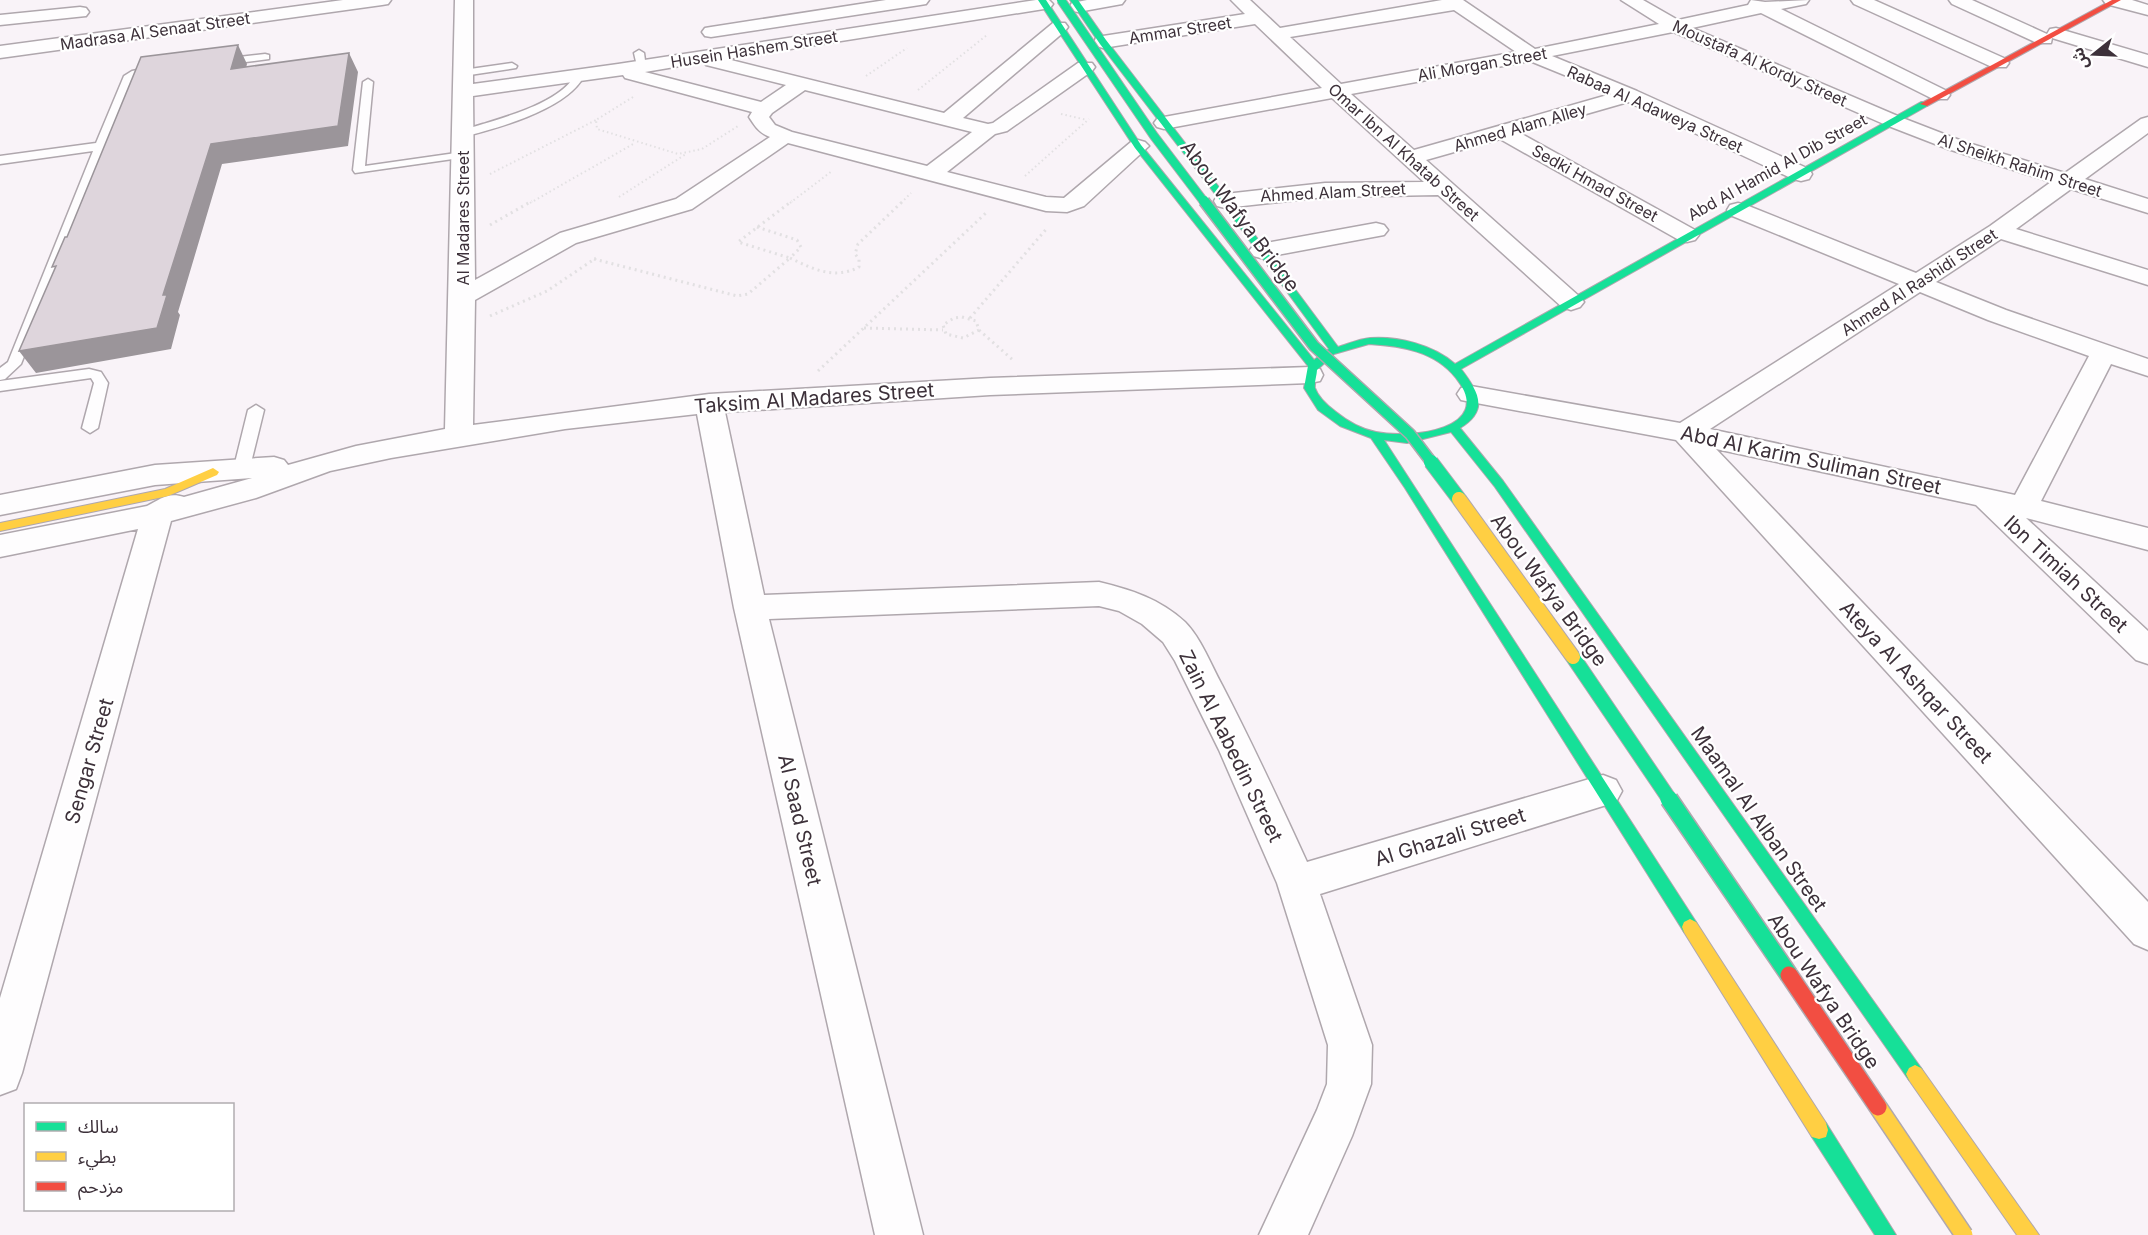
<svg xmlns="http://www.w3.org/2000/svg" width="2148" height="1235" viewBox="0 0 2148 1235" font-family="Inter,'Noto Sans Arabic',sans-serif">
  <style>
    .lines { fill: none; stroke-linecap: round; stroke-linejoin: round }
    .lane-casing { stroke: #afa7ad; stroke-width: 3 }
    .street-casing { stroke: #afa7ad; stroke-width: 3 }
    .fast-casing { stroke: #afa7ad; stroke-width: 2 }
    .slow-casing { stroke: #afa7ad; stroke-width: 2 }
    .jam-casing { stroke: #afa7ad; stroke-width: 2 }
    .path-far1 { stroke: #e2e0e2; stroke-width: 2; stroke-dasharray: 1.5 3; stroke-linecap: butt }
    .path { stroke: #e2e0e2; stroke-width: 3; stroke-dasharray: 2 4; stroke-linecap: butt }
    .lane { fill: #fefdfe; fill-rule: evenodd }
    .street { fill: #fefdfe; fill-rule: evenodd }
    .fast { fill: #16e098; fill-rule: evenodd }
    .slow { fill: #ffcf43; fill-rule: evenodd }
    .jam { fill: #f24e42; fill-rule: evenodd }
    .fast-bridge-far3-casing { stroke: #afa7ad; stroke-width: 10; stroke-linecap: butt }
    .fast-bridge-far2-casing { stroke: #afa7ad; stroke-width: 13; stroke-linecap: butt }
    .fast-bridge-far1-casing { stroke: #afa7ad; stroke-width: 16; stroke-linecap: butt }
    .fast-bridge-casing { stroke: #afa7ad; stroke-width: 20; stroke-linecap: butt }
    .slow-bridge-far1-casing { stroke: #afa7ad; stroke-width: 16; stroke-linecap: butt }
    .slow-bridge-casing { stroke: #afa7ad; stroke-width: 20; stroke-linecap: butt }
    .jam-bridge-casing { stroke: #afa7ad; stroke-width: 20; stroke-linecap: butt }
    .fast-bridge-far3 { stroke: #16e098; stroke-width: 8 }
    .fast-bridge-far2 { stroke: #16e098; stroke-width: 10 }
    .fast-bridge-far1 { stroke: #16e098; stroke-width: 14 }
    .fast-bridge { stroke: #16e098; stroke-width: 17 }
    .slow-bridge-far1 { stroke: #ffcf43; stroke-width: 14 }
    .slow-bridge { stroke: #ffcf43; stroke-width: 17 }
    .jam-bridge { stroke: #f24e42; stroke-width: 17 }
    .shaded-wall { fill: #9b959a }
    .building { fill: #ded5dc; stroke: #9b959a; stroke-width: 1.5 }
    .labels { text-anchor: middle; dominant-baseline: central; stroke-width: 4.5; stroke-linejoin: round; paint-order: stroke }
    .far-street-label { font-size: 16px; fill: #3d313a; stroke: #fff }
    .street-label { font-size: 20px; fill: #3d313a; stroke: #fff }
  </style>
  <rect width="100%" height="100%" fill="#f9f3f8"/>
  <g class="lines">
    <!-- lane casing -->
    <g class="lane-casing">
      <path id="lane" d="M639,50L644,53L646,68L637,66L634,53Z
        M265,54L269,55V59L221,65L216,62L221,59Z
        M512,63L517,66L516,68L463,76L458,73L463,70Z
        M158,66L163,69L162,71L139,76L133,80L21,364L5,379L0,380V368L8,362L93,151L0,164V156L96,143L124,76L132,71Z
        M574,73L578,74L581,81C560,111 498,128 463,137L457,134C464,128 475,127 483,124C509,116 554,103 571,81L569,76Z
        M368,79L373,82L365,166L463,152L467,153V157L355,173L353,170L363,82Z
        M89,369L101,372L108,383L98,428L90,433L82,428L94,383L91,378L0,391V381Z
        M256,405L264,410L249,471L247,475H235L233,471L248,410Z"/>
    </g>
    <!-- street casing -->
    <g class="street-casing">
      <path id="street" d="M343,0H391L388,4L382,5L0,58V46Z
        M455,0H473V84L618,64L1036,0H1049L1053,4L1050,8L1044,9L727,59L944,113L1053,23H1065L1068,27L1065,31L963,118L988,124L993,123L1078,63H1092L1095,67L1092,71L1007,131L995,134L947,172L1046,197L1064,198L1131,142L1138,140L1145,142L1149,146L1084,206L1067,212L1046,211L788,143L692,209L576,243L475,300L473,425L709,394L990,378L1310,367L1320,369L1323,375L1320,381L1310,383L990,395L725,412L764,595L1099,582C1132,590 1160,599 1185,622C1201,638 1211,665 1222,685C1252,743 1280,803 1307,862L1603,775L1616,780L1622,791L1616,802L1320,894L1372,1045L1371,1084L1352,1136L1308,1235H1259L1317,1110L1327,1084L1328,1045L1277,883L1219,750L1175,661L1163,642L1142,624L1119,611L1099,606L769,619L923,1235H875L734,608L697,414L565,429L391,458L330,471L256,498L171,521L22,1073L16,1089L0,1095V998L138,529L0,557V535L147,506C161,499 168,492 184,497L252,478L155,485L0,515V495L155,465L274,457L284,460L288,465L356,446L445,429ZM704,62L706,65L786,85L761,102L645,72ZM623,75L625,78L752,112L749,117C755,126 759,133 770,137L676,199L560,233L475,280L473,96ZM805,90L972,132L927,166L792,132L775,125L769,117L772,113Z
        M886,0H929L926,4L920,5L711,37L705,36L702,32L705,28L711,27Z
        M1087,0H1125L1122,4L1078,12L1072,11L1069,7L1072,3Z
        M1231,0H1250L1280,28L1442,0H1463L1535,49L1659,24L1621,0H1643L1678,20L1748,5L1751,0L1765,2L1809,0L1806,4L1781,9L1947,91L1950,95L1947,99H1933L1761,13L1692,28L1900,117L1962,141L2065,173L2141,119L2148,117V133L2085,179L2148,199V213L2071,189L2016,229L2148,270V285L2001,239L1936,282L2006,310L2148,359V376L2111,364L2041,501L2148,528V550L2026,518L2148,631V664L2136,660L1976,505L1716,449L2148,902V950L2134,944L1676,440L1471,402L1461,400L1457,394L1461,388L1471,386L1680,423L1899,284L1730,215L1727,210L1730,205L1738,203L1746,205L1916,273L1990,226L2051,182L1948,149L1886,125L1673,32L1552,56L1637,91L1809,169L1812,174L1809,179L1801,181L1793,179L1628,102L1520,133L1695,230L1699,235L1695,240L1687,242L1679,240L1500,139L1426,160L1580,297L1584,302L1580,307L1571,310L1562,307L1438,195L1325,197L1225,208L1217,206L1214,201L1217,196L1225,194L1325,183L1424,182L1332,98L1164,129L1157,127L1154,123L1157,119L1164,117L1322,88L1255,24L1103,48L1096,46L1094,42L1096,38L1103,36L1245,14ZM1454,10L1516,52L1341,84L1290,37ZM1530,61L1611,94L1414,150L1351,94ZM1920,292L1988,320L2089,356L2015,495L1710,429Z
        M1851,0H1874L2006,59L2009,63L2006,67H1992L1854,4Z
        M1949,0H1972L2047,34L2050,29L2056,28L2148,55V67L2052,38L2051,43H2037L1952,4Z
        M2103,0H2132L2148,5V15L2106,4Z
        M80,7L86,8L89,12L86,16L0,25V15Z
        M1376,223L1384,225L1388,230L1384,235L1261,258L1253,256L1249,251L1253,246L1261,244Z"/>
    </g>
    <!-- fast casing -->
    <g class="fast-casing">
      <path id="fast" d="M1038,0H1046L1141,145L1314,360L1329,349L1222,203L1100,44L1070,0H1078L1106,40L1228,199L1338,347C1348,344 1359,339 1370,338C1398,336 1434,345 1455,364L1921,102H1927V106L1461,369C1478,391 1490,410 1460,428L1503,481L1921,1068L1924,1074L1921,1080L1915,1083L1909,1080L1495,487L1451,432L1407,443L1384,440L1696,922L1698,927L1696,932L1690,935L1684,932L1405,488L1371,438L1340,426L1318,410L1304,388L1308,366L1135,148ZM1369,344C1401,346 1435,351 1456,378C1497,430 1410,439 1376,432C1361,429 1347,421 1336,412C1328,406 1318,397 1315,388C1314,383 1317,375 1317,370L1334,354Z
        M1819,1121L1826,1123L1896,1235H1875L1812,1137L1810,1130L1812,1123Z"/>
    </g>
    <!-- slow casing -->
    <g class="slow-casing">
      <path id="slow" d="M213,468L219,472L217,475L168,496L0,531V523L165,489Z
        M1690,919L1696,922L1826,1123L1828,1130L1826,1137L1819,1139L1812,1137L1684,932L1682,927L1684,922Z
        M1915,1065L1921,1068L2039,1235H2017L1909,1080L1906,1074L1909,1068Z"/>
    </g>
    <!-- jam casing -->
    <g class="jam-casing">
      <path id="jam" d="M2112,0H2121L1927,106L1920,104Z"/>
    </g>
    <!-- path-far1 -->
    <path class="path-far1" d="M866,76L907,48
      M918,90L987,35
      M633,97L596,120L597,129L678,154L702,149L738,126
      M1061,114L1087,120
      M490,174L596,120
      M1025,176L1089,119
      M619,197L686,154
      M530,203L635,143
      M790,203L832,171
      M901,203L911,193"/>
    <!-- path -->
    <path class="path" d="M490,225L532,201
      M757,227L797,240L801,247L790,258
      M790,258C813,269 834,280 859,267V259L855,254L858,244L903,201
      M594,259L737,296L748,294L790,258L738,242L792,201
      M490,316L547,291L596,258
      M962,317L976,321L979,330L963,338L946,334L943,325L954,318Z
      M970,318L1048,227
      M864,328L943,330
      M979,330L1014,361
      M818,371L987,212"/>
    <!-- lane -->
    <use href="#lane" class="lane"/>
    <!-- street -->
    <use href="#street" class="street"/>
    <!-- fast -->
    <use href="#fast" class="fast"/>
    <!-- slow -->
    <use href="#slow" class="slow"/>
    <!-- jam -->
    <use href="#jam" class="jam"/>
    <!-- fast-bridge-far3 casing -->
    <g class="fast-bridge-far3-casing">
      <path id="fast-bridge-far3" d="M1061,0L1154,136L1205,203"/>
    </g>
    <!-- fast-bridge-far2 casing -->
    <g class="fast-bridge-far2-casing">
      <path id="fast-bridge-far2" d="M1204,201L1314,346L1410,434L1432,463"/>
    </g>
    <!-- fast-bridge-far1 casing -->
    <g class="fast-bridge-far1-casing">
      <path id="fast-bridge-far1" d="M1431,462L1459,499
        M1573,657L1670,800"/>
    </g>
    <!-- fast-bridge casing -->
    <g class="fast-bridge-casing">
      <path id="fast-bridge" d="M1669,799L1789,975"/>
    </g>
    <!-- slow-bridge-far1 casing -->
    <g class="slow-bridge-far1-casing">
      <path id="slow-bridge-far1" d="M1459,499L1573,657"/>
    </g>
    <!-- slow-bridge casing -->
    <g class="slow-bridge-casing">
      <path id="slow-bridge" d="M1878,1107L1964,1235"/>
    </g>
    <!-- jam-bridge casing -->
    <g class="jam-bridge-casing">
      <path id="jam-bridge" d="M1789,975L1878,1107"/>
    </g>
    <!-- fast-bridge-far3 -->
    <use href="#fast-bridge-far3" class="fast-bridge-far3"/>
    <!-- fast-bridge-far2 -->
    <use href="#fast-bridge-far2" class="fast-bridge-far2"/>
    <!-- fast-bridge-far1 -->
    <use href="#fast-bridge-far1" class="fast-bridge-far1"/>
    <!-- fast-bridge -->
    <use href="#fast-bridge" class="fast-bridge"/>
    <!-- slow-bridge-far1 -->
    <use href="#slow-bridge-far1" class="slow-bridge-far1"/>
    <!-- slow-bridge -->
    <use href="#slow-bridge" class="slow-bridge"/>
    <!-- jam-bridge -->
    <use href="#jam-bridge" class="jam-bridge"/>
  </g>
  <!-- shaded-wall -->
  <path class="shaded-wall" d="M238,45L247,64L241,87L231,69Z
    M349,53L358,72L348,146L222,164L178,312L180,315L171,349L36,373L19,351L163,295L211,144Z"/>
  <!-- building -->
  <path class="building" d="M238,45L231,69L349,53L338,126L211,144L163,295H167L157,328L19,351L56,266L52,267L65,237H67L141,57Z"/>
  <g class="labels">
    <!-- far-street labels -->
    <g class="far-street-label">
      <text transform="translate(1180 30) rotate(-9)">Ammar Street</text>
      <text transform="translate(155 31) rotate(-8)">Madrasa Al Senaat Street</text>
      <text transform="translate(754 49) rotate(-9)">Husein Hashem Street</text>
      <text transform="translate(1760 63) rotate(24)">Moustafa Al Kordy Street</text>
      <text transform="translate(1482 64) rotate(-10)">Ali Morgan Street</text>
      <text transform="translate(1655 109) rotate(24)">Rabaa Al Adaweya Street</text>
      <text transform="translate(1520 127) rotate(-16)">Ahmed Alam Alley</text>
      <text transform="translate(1404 152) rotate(42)">Omar Ibn Al Khatab Street</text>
      <text transform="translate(2020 165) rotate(18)">Al Sheikh Rahim Street</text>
      <text transform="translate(1777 167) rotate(-29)">Abd Al Hamid Al Dib Street</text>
      <text transform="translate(1595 183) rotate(29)">Sedki Hmad Street</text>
      <text transform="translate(1333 192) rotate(-3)">Ahmed Alam Street</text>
      <text transform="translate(463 218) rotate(-90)">Al Madares Street</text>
      <text transform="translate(1919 282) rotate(-33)">Ahmed Al Rashidi Street</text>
    </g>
    <!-- street labels -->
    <g class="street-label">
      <text transform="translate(1240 216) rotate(53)">Abou Wafya Bridge</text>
      <text transform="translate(814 398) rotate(-4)">Taksim Al Madares Street</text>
      <text transform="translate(1811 460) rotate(12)">Abd Al Karim Suliman Street</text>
      <text transform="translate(2066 574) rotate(43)">Ibn Timiah Street</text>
      <text transform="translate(1549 590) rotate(54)">Abou Wafya Bridge</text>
      <text transform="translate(1916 682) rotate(47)">Ateya Al Ashqar Street</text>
      <text transform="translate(1231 746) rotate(64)">Zain Al Aabedin Street</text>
      <text transform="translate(89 761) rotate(-74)">Sengar Street</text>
      <text transform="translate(1759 819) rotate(55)">Maamal Al Alban Street</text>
      <text transform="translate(800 820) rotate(77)">Al Saad Street</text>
      <text transform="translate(1450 837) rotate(-17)">Al Ghazali Street</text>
      <text transform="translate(1824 991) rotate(56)">Abou Wafya Bridge</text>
    </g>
  </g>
  <!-- legend -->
  <rect x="24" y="1103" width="210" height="108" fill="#ffffff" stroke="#b1adb0" stroke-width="1.5"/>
  <rect x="36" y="1122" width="30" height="9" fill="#16e098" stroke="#b1adb0" stroke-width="1.5"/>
  <text x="78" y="1133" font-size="18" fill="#3d313a">سالك</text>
  <rect x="36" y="1152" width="30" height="9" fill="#ffcf43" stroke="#b1adb0" stroke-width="1.5"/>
  <text x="78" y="1163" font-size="18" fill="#3d313a">بطيء</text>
  <rect x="36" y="1182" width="30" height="9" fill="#f24e42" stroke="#b1adb0" stroke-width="1.5"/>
  <text x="78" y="1193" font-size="18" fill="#3d313a">مزدحم</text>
  <!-- north arrow -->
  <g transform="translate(2094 54) rotate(252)" stroke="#ffffff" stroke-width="4.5" paint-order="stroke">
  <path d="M0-4.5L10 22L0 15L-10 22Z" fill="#3d313a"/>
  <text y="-9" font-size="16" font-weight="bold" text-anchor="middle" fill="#3d313a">ش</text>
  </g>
</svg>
